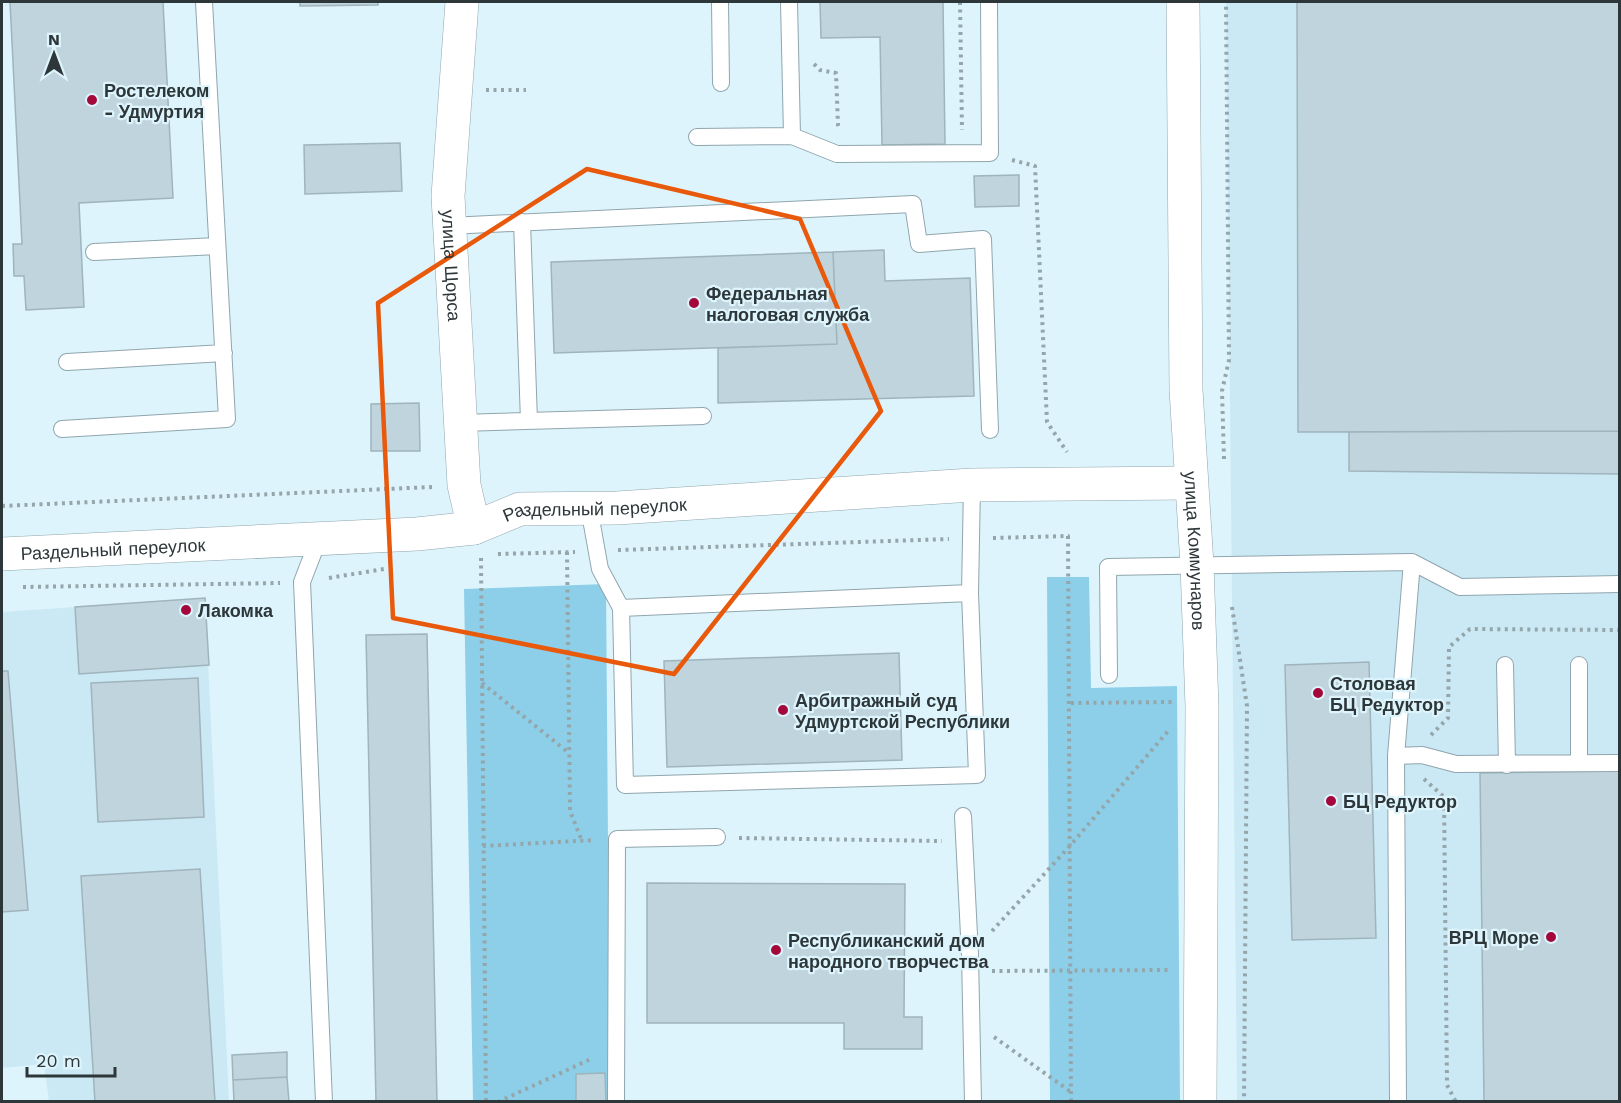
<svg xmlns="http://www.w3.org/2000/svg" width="1621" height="1103" viewBox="0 0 1621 1103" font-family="'Work Sans',sans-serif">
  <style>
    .built { fill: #cbe9f5 }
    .green { fill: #8dcfe8 }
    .building { fill: #bfd4dc; stroke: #9fb4bc; stroke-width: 1.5 }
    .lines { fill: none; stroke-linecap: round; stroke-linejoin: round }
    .service-casing { stroke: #90a5ad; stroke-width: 18 }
    .minor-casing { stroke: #90a5ad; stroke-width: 34 }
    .tertiary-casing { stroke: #90a5ad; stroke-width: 34 }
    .path { stroke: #95a6ab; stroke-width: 4; stroke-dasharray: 3 4.5; stroke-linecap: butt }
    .service { stroke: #fff; stroke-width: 16 }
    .minor { stroke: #fff; stroke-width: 33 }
    .tertiary { stroke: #fff; stroke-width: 33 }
    .marked { fill: none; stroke: #e8590c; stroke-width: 4.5; stroke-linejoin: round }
    .poi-dot { fill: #a4083b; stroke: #def4fc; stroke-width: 2 }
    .labels { text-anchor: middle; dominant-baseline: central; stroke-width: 4.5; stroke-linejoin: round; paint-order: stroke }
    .poi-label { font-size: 18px; font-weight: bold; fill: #2d3639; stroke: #def4fc; text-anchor: start }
    .street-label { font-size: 18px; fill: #2d3639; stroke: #def4fc }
  </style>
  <rect width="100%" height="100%" fill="#def4fc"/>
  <!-- built -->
  <path class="built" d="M1226,2H1619V1101H1237Z
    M205,598L229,1101H49L44,1064L2,1068V612Z"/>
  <!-- green -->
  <path class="green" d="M1047,577H1089L1091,688L1177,686L1180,1101H1050Z
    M606,584L610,1101H473L464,589Z"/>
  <!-- building -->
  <path class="building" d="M10,2H163L173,198L79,203L84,307L26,310L24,276H14L13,244H22Z
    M300,2H378V5L300,6Z
    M820,2H943L945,144L882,145L880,37L821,38Z
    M1297,2H1620V431L1298,432Z
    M400,143L402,191L305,194L304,145Z
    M1019,175V206L975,207L974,176Z
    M884,250L885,281L970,278L974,396L718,403V348L837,344L833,252Z
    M833,252L837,344L554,353L551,262Z
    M419,403L420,451H371V404Z
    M1620,431V474L1349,471V432Z
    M205,598L209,665L79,674L75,607Z
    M427,634L437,1102H376L366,635Z
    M899,653L902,760L667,767L664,661Z
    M1369,662L1376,938L1292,940L1285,665Z
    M2,671H8L28,910L2,912Z
    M198,678L204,817L98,822L91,683Z
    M1620,771V1102H1484L1480,773Z
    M200,869L215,1102H95L81,876Z
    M647,883L905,884L904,1017H922V1049H844V1023H647Z
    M287,1052V1077L233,1080L232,1055Z
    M605,1073L606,1102H576V1074Z
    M287,1077L289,1102H234L233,1080Z"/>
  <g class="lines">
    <!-- service casing -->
    <g class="service-casing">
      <path id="service" d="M720,2L721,83
        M789,2L792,136
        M697,137L792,136L837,154L990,153L989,2
        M522,222L529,421
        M449,226L913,204L919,244L983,239L990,430
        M94,252L217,246
        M67,362L224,353
        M460,423L703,416
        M62,429L227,419L204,2
        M589,508L600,569L621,608L625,785L977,775L970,593L621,608
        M319,538L302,582L324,1102
        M970,593L972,485
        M1505,665L1507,765
        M1109,675L1108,567L1412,562L1460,587L1620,584
        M1396,756L1422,755L1456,764L1620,763
        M1579,763V665
        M963,816L970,955L973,1102
        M616,1102L617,839L717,837
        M1398,1102L1396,756L1412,562"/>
    </g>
    <!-- minor casing -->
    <g class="minor-casing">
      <g id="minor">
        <path id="s1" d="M462,2L448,196L464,485L474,528"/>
        <path id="s2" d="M2,554L417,534L474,528L520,509L617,508L972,485L1190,483"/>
      </g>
    </g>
    <!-- tertiary casing -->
    <g class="tertiary-casing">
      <g id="tertiary">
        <path id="s3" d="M1183,2L1186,390L1197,565L1202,707L1200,1102"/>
      </g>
    </g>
    <!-- path -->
    <path class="path" d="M960,2L962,130
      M814,64L820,70L836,73L838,125L840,130
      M486,90H526
      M1012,160L1035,166L1047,422L1067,452
      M1224,459L1222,391L1229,360L1226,2
      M2,506L432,487
      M993,538L1068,536L1071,1102
      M618,550L949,539
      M567,552L570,811L582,841
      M498,554L575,552
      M481,558L486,1102
      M329,578L384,569
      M23,587L280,583
      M1232,607L1247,706L1244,1102
      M482,683L569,753
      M1071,703L1172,702
      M1431,735L1448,718L1449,647L1470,629L1620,630
      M1424,779L1444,797L1447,1085L1456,1102
      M739,838L942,841
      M483,846L595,840
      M992,931L1069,847L1169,730
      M992,971L1170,970
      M994,1037L1071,1092
      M498,1102L593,1058"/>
    <!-- service -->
    <use href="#service" class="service"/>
    <!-- minor -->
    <use href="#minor" class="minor"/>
    <!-- tertiary -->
    <use href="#tertiary" class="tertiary"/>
  </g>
  <!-- marked area -->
  <path class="marked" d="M587,169L800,219L881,411L674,674L393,618L378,303Z"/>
  <!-- markers -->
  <g class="poi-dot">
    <circle cx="92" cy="100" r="6"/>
    <circle cx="694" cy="303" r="6"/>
    <circle cx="186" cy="610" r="6"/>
    <circle cx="1318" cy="693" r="6"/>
    <circle cx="783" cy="710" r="6"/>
    <circle cx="1331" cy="801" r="6"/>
    <circle cx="1551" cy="937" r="6"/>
    <circle cx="776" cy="950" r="6"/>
  </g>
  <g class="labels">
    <!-- poi labels -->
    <g class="poi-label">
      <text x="104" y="90">Ростелеком<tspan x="104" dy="21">- Удмуртия</tspan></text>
      <text x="706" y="293">Федеральная<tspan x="706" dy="21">налоговая служба</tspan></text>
      <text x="198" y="610">Лакомка</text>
      <text x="1330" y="683">Столовая<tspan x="1330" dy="21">БЦ Редуктор</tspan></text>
      <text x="795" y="700">Арбитражный суд<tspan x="795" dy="21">Удмуртской Республики</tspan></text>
      <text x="1343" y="801">БЦ Редуктор</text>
      <text x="1539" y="937" text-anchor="end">ВРЦ Море</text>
      <text x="788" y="940">Республиканский дом<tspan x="788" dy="21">народного творчества</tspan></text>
    </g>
    <!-- street labels -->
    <g class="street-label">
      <text stroke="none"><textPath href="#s1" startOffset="264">улица Щорса</textPath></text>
      <text stroke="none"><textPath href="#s2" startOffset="597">Раздельный переулок</textPath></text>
      <text stroke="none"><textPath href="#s2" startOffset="111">Раздельный переулок</textPath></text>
      <text stroke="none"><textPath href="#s3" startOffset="549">улица Коммунаров</textPath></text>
    </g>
  </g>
  <!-- border -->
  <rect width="1621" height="1103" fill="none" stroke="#2d3639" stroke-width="6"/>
  <!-- north arrow -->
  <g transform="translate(54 54)" stroke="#def4fc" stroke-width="4.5" paint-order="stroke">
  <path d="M0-4.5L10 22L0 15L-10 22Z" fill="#2d3639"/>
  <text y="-9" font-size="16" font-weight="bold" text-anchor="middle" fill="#2d3639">N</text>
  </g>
  <!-- scale -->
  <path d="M27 1067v9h88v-9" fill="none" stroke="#2d3639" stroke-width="3"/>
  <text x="36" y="1067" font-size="18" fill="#2d3639" stroke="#def4fc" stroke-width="4.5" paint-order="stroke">20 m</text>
</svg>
